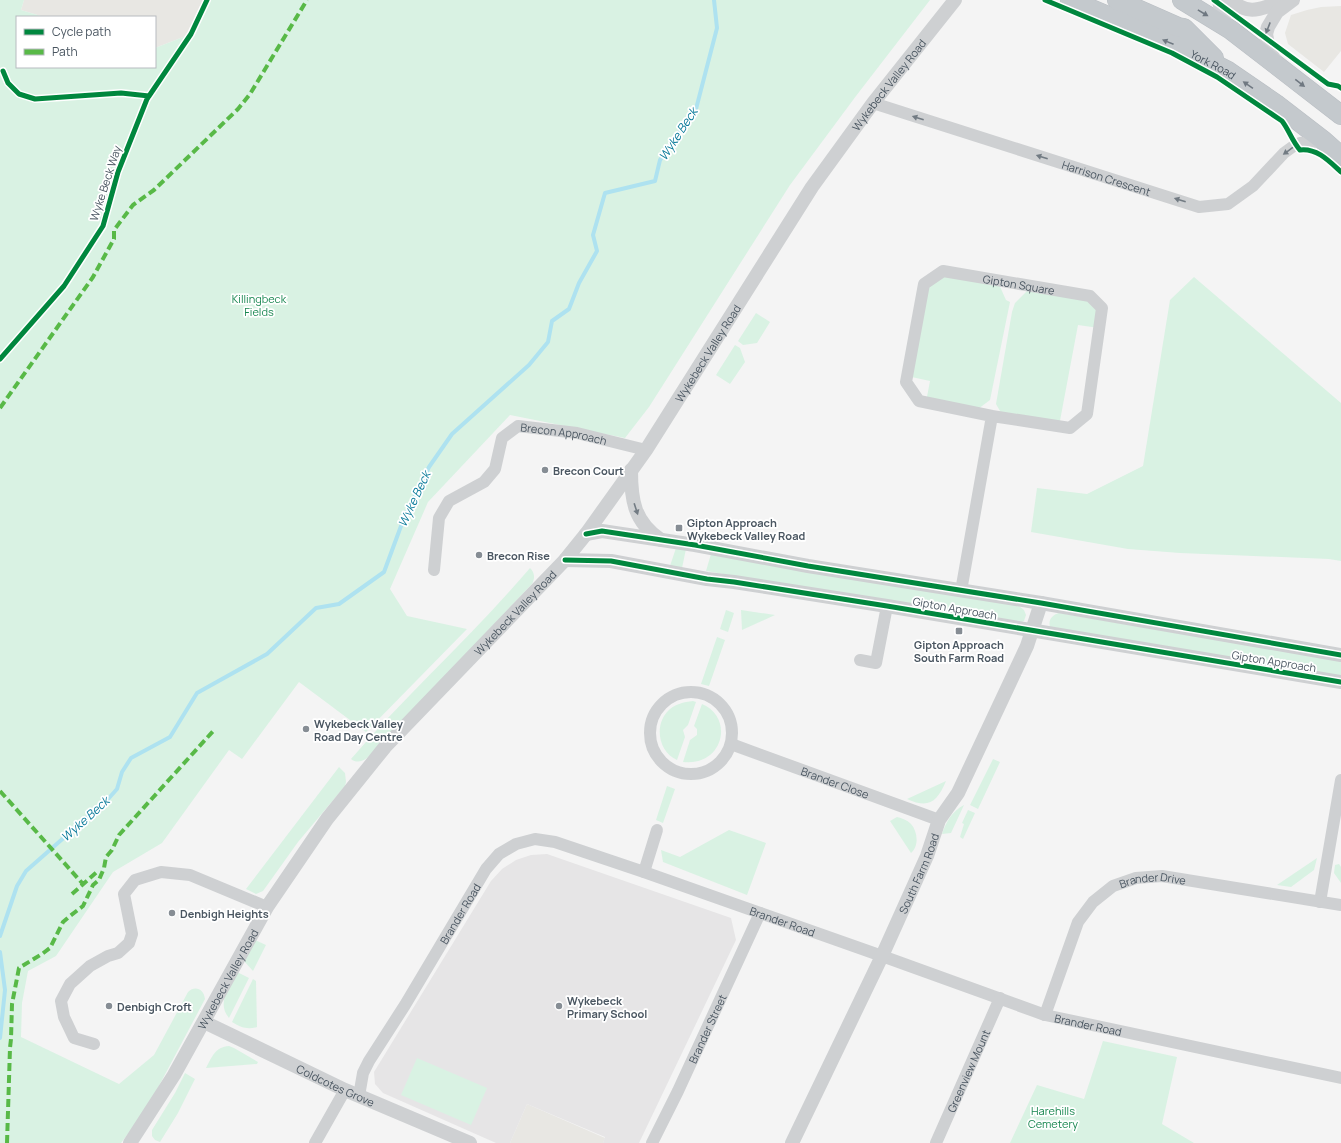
<svg xmlns="http://www.w3.org/2000/svg" width="1341" height="1143" viewBox="0 0 1341 1143" font-family="Manrope,sans-serif">
  <style>
    .commercial { fill: #e8e7e3 }
    .education { fill: #e6e5e6 }
    .green { fill: #d9f2e3 }
    .lines { fill: none; stroke-linecap: round; stroke-linejoin: round }
    .stream { stroke: #aee2f0; stroke-width: 4 }
    .trunk-casing { stroke: #b9bec3; stroke-width: 20 }
    .minor { stroke: #ced0d2; stroke-width: 12 }
    .tertiary { stroke: #ced0d2; stroke-width: 14 }
    .secondary { stroke: #ced0d4; stroke-width: 16 }
    .trunk { stroke: #c4c9cd; stroke-width: 19 }
    .quiet { stroke: #58b947; stroke-width: 4; stroke-dasharray: 8 4; stroke-linecap: butt }
    .cycleway-casing { stroke: #fff; stroke-width: 8 }
    .cycleway { stroke: #00873e; stroke-width: 5 }
    .oneway { fill: #6f7881 }
    .oneway2 { fill: #727b83 }
    .poi-dot { fill: #868d94; stroke: #fff; stroke-width: 1.5 }
    .labels { text-anchor: middle; dominant-baseline: central; stroke-width: 3.5; stroke-linejoin: round; paint-order: stroke }
    .street-label { font-size: 11px; fill: #4a5661; stroke: #fff }
    .park-label { font-size: 11px; fill: #17864f; stroke: #fff }
    .poi-label { font-size: 11px; font-weight: bold; fill: #4a5661; stroke: #fff; text-anchor: start }
    .water-label { font-size: 12px; font-style: italic; fill: #0c7c9b; stroke: #fff }
  </style>
  <rect width="100%" height="100%" fill="#f4f4f4"/>
  <!-- commercial -->
  <path class="commercial" d="M24,0H207L191,34L155,48V17H44L21,10Z
    M1341,6V51L1324,72L1288,44L1285,33L1291,15L1307,10L1321,7Z
    M527,1104L605,1138L603,1143H510Z"/>
  <!-- education -->
  <path class="education" d="M547,854L731,918L736,940L639,1143H603L605,1137L527,1104L510,1143H496L383,1093L375,1084L374,1072L491,881L502,869L516,860L531,855Z"/>
  <!-- green -->
  <path class="green" d="M0,0H24L21,10L44,17H17V67H155V48L191,34L207,0H930L856,96L790,185L649,407L625,438L510,415L428,502L390,589L407,616L467,629L366,732L299,682L242,759L229,750L162,843L113,872L56,956L28,971L22,1003L21,1037L119,1084L154,1055L188,992C195,985 204,989 205,999L152,1099L140,1118L121,1143H0Z
    M943,271L997,280L1006,300L1010,302L990,400L974,412L926,402L930,381L907,376L924,284Z
    M1194,277L1341,403V561L1329,559L1180,553L1128,549L1031,532L1037,488L1087,494L1143,466L1170,300Z
    M1032,286L1090,296L1102,308L1099,328L1078,325L1059,426L1004,418L996,404L1012,312L1015,303Z
    M756,313L770,322L757,343L743,345L738,341Z
    M735,345L740,348L745,362L730,384L716,375Z
    M676,548L686,549L682,568L670,566Z
    M711,554L1019,606L1024,610L1026,615L1024,621L1016,624L706,571Z
    M530,568C535,573 535,578 532,584L367,758C362,762 356,763 351,759C408,693 473,635 530,568Z
    M726,610L734,613L728,632L720,629Z
    M741,610L775,615L742,630Z
    M1059,613L1341,661V679L1050,627C1048,620 1052,615 1059,613Z
    M717,637L725,640L709,686L701,684Z
    M693,701L696,702L688,725L683,730L685,737L677,760C659,752 654,727 667,712C674,704 684,702 693,701Z
    M702,704C735,718 723,767 683,762L690,740L697,735V729L694,726Z
    M993,759L1000,762L978,809L970,805Z
    M339,767L345,773L346,782L345,786L298,842L263,891L256,894L246,889Z
    M946,781C937,802 929,809 907,799Z
    M667,786L675,789L663,823L656,820Z
    M964,805L951,833L942,834C946,822 952,811 964,805Z
    M968,810L975,813L963,839L960,837L964,824L962,823Z
    M897,817C902,818 907,820 911,824C918,832 919,846 911,853L890,821Z
    M729,830L766,843L747,895L663,862L661,850L680,857Z
    M1317,858L1314,870L1291,887L1277,885Z
    M1339,864L1341,867V883L1334,873L1335,865Z
    M255,940L266,945L253,971L244,961Z
    M237,972L249,978L229,1018C216,1003 230,986 237,972Z
    M253,979L256,981L257,1027C247,1030 240,1027 232,1022Z
    M1103,1041L1177,1057L1162,1124L1194,1143H1010L1037,1085L1084,1099Z
    M229,1046L234,1048L258,1062L257,1064L206,1068C212,1057 215,1047 229,1046Z
    M417,1058L487,1088L471,1125L401,1095Z
    M185,1073L195,1079L178,1113L160,1142L155,1140L152,1136V1130L175,1093Z"/>
  <g class="lines">
    <!-- stream -->
    <path class="stream" d="M0,936L17,886L26,871L109,798L117,789L122,772L131,758L170,737L197,693L267,654L316,608L339,604L384,572L404,518L429,467L452,434L529,365L548,342L552,321L569,309L579,283L597,251L593,235L605,193L655,181L660,160L696,109L717,28L714,0
      M0,952L5,990L0,1038"/>
    <!-- trunk casing -->
    <g class="trunk-casing">
      <g id="trunk">
        <path id="s12" d="M1070,0L1177,45L1228,71L1276,104L1324,141L1341,156"/>
        <path d="M1117,0L1178,27L1184,28L1214,58"/>
        <path d="M1182,0L1231,30L1341,115"/>
      </g>
    </g>
    <!-- minor -->
    <g class="minor">
      <path id="s1" d="M873,103L1199,207L1228,204L1253,186L1284,153L1295,145L1300,143L1324,141"/>
      <path id="s2" d="M434,570L439,518L449,501L484,482L495,469L502,438L518,426L577,433L646,450"/>
      <path id="s3" d="M961,591L992,416L919,401L906,382L924,284L943,271L1090,296L1102,308L1087,414L1070,428L992,416"/>
      <path d="M860,660L876,663L887,606"/>
      <circle cx="691" cy="733" r="41"/>
      <path id="s4" d="M731,744L939,820"/>
      <path d="M644,872L657,830"/>
      <path d="M1320,902L1341,780"/>
      <path id="s5" d="M1045,1015L1078,922L1093,902L1113,886L1136,878L1162,876L1341,905"/>
      <path d="M94,1044L74,1038L64,1017L61,1001L70,984L90,966L108,956L118,953L129,943L132,934L124,894L135,880L161,872L190,875L267,907"/>
      <path id="s6" d="M359,1096L363,1073L369,1061L405,1005L486,869L499,854L516,844L535,839L555,842L644,872L882,956L1045,1015L1341,1078"/>
      <path d="M315,1143L345,1090"/>
      <path id="s7" d="M652,1143L678,1091L760,913"/>
      <path id="s8" d="M936,1143L1000,998"/>
    </g>
    <!-- tertiary -->
    <g class="tertiary">
      <path d="M1231,0C1251,19 1266,5 1288,0"/>
      <path d="M1277,64L1269,50L1266,34L1268,27L1277,12L1293,0"/>
      <path d="M631,470C631,500 634,522 661,540"/>
      <path d="M586,534L602,531L695,545L808,566L1041,603L1341,655"/>
      <path d="M565,560L611,561L707,579L734,582L887,606L1341,682"/>
      <path id="s9" d="M204,1022L345,1090L470,1143"/>
      <path id="s10" d="M130,1143L174,1075L267,907L327,819L385,747L565,560L586,534L646,450L812,187L873,103L955,0"/>
      <path id="s11" d="M792,1143L882,956L927,856L939,820L958,793L1027,646L1041,603"/>
    </g>
    <!-- secondary -->
    <path class="secondary" d="M1220,0L1224,25"/>
    <!-- trunk -->
    <use href="#trunk" class="trunk"/>
    <!-- quiet -->
    <path class="quiet" d="M0,408L93,277L114,239V230L133,205L154,190L238,109L250,94L307,0
      M0,791L83,884
      M72,894L98,871
      M7,1143L10,1048L11,1039L12,1004L19,968L42,954L50,948L63,922L70,916L83,906L93,885L99,880L104,868L106,857L112,850L119,835L215,729"/>
    <!-- cycleway casing -->
    <g class="cycleway-casing">
      <path id="cycleway" d="M1045,0L1172,53L1217,77L1282,121C1289,130 1292,141 1300,150C1317,148 1329,161 1341,172
        M1214,0L1328,84L1338,86L1341,88
        M3,71L8,83L19,94L35,99L121,93L149,96
        M0,359L64,286L103,226L118,172L147,99L191,34L207,0
        M586,534L602,531L695,545L808,566L1041,603L1341,655
        M565,560L611,561L707,579L734,582L887,606L1341,682"/>
    </g>
    <!-- cycleway -->
    <use href="#cycleway" class="cycleway"/>
  </g>
  <!-- one-way arrows -->
  <defs><path id="oneway-solid" d="M-6-.8H1V-3.2L6.5 0L1 3.2V.8H-6Z"/></defs>
  <g class="oneway">
    <use href="#oneway-solid" transform="translate(1203 13) rotate(31)"/>
    <use href="#oneway-solid" transform="translate(1168 42) rotate(-158)"/>
    <use href="#oneway-solid" transform="translate(1300 83) rotate(38)"/>
    <use href="#oneway-solid" transform="translate(1248 85) rotate(-146)"/>
  </g>
  <g class="oneway2">
    <use href="#oneway-solid" transform="translate(1268 28) rotate(111)"/>
    <use href="#oneway-solid" transform="translate(918 118) rotate(-162)"/>
    <use href="#oneway-solid" transform="translate(1288 151) rotate(144)"/>
    <use href="#oneway-solid" transform="translate(1042 157) rotate(-162)"/>
    <use href="#oneway-solid" transform="translate(1180 200) rotate(-162)"/>
    <use href="#oneway-solid" transform="translate(636 509) rotate(72)"/>
  </g>
  <!-- markers -->
  <g class="poi-dot">
    <circle cx="545" cy="470" r="4"/>
    <rect x="675" y="524" width="8" height="8" rx="2"/>
    <circle cx="479" cy="555" r="4"/>
    <rect x="955" y="627" width="8" height="8" rx="2"/>
    <circle cx="306" cy="729" r="4"/>
    <circle cx="172" cy="913" r="4"/>
    <circle cx="109" cy="1006" r="4"/>
    <circle cx="559" cy="1006" r="4"/>
  </g>
  <g class="labels">
    <!-- street labels -->
    <g class="street-label">
      <text stroke="none"><textPath href="#s12" startOffset="157">York Road</textPath></text>
      <text stroke="none"><textPath href="#s10" startOffset="1307">Wykebeck Valley Road</textPath></text>
      <text stroke="none"><textPath href="#s1" startOffset="245">Harrison Crescent</textPath></text>
      <text transform="translate(105 183) rotate(-72)">Wyke Beck Way</text>
      <text stroke="none"><textPath href="#s3" startOffset="475">Gipton Square</textPath></text>
      <text stroke="none"><textPath href="#s10" startOffset="983">Wykebeck Valley Road</textPath></text>
      <text stroke="none"><textPath href="#s2" startOffset="227">Brecon Approach</textPath></text>
      <text transform="translate(955 608) rotate(10)">Gipton Approach</text>
      <text stroke="none"><textPath href="#s10" startOffset="659">Wykebeck Valley Road</textPath></text>
      <text transform="translate(1274 661) rotate(9)">Gipton Approach</text>
      <text stroke="none"><textPath href="#s4" startOffset="111">Brander Close</textPath></text>
      <text stroke="none"><textPath href="#s11" startOffset="298">South Farm Road</textPath></text>
      <text stroke="none"><textPath href="#s5" startOffset="190">Brander Drive</textPath></text>
      <text stroke="none"><textPath href="#s6" startOffset="210">Brander Road</textPath></text>
      <text stroke="none"><textPath href="#s6" startOffset="582">Brander Road</textPath></text>
      <text stroke="none"><textPath href="#s10" startOffset="191">Wykebeck Valley Road</textPath></text>
      <text stroke="none"><textPath href="#s6" startOffset="905">Brander Road</textPath></text>
      <text stroke="none"><textPath href="#s7" startOffset="127">Brander Street</textPath></text>
      <text stroke="none"><textPath href="#s8" startOffset="79">Greenview Mount</textPath></text>
      <text stroke="none"><textPath href="#s9" startOffset="146">Coldcotes Grove</textPath></text>
    </g>
    <!-- park labels -->
    <g class="park-label">
      <text x="259" y="298">Killingbeck<tspan x="259" dy="13">Fields</tspan></text>
      <text x="1053" y="1110">Harehills<tspan x="1053" dy="13">Cemetery</tspan></text>
    </g>
    <!-- poi labels -->
    <g class="poi-label">
      <text x="553" y="470">Brecon Court</text>
      <text x="687" y="522">Gipton Approach<tspan x="687" dy="13">Wykebeck Valley Road</tspan></text>
      <text x="487" y="555">Brecon Rise</text>
      <text x="959" y="644" text-anchor="middle">Gipton Approach<tspan x="959" dy="13">South Farm Road</tspan></text>
      <text x="314" y="723">Wykebeck Valley<tspan x="314" dy="13">Road Day Centre</tspan></text>
      <text x="180" y="913">Denbigh Heights</text>
      <text x="567" y="1000">Wykebeck<tspan x="567" dy="13">Primary School</tspan></text>
      <text x="117" y="1006">Denbigh Croft</text>
    </g>
    <!-- water labels -->
    <g class="water-label">
      <text transform="translate(678 134) rotate(-57)">Wyke Beck</text>
      <text transform="translate(414 499) rotate(-65)">Wyke Beck</text>
      <text transform="translate(85 819) rotate(-42)">Wyke Beck</text>
    </g>
  </g>
  <!-- legend -->
  <rect x="16" y="16" width="140" height="52" fill="#ffffff" stroke="#b7bbc0"/>
  <rect x="24" y="29" width="20" height="6" fill="#00873e" stroke="#b7bbc0"/>
  <text x="52" y="36" font-size="12" fill="#4a5661">Cycle path</text>
  <rect x="24" y="49" width="20" height="6" fill="#58b947" stroke="#b7bbc0"/>
  <text x="52" y="56" font-size="12" fill="#4a5661">Path</text>
</svg>
